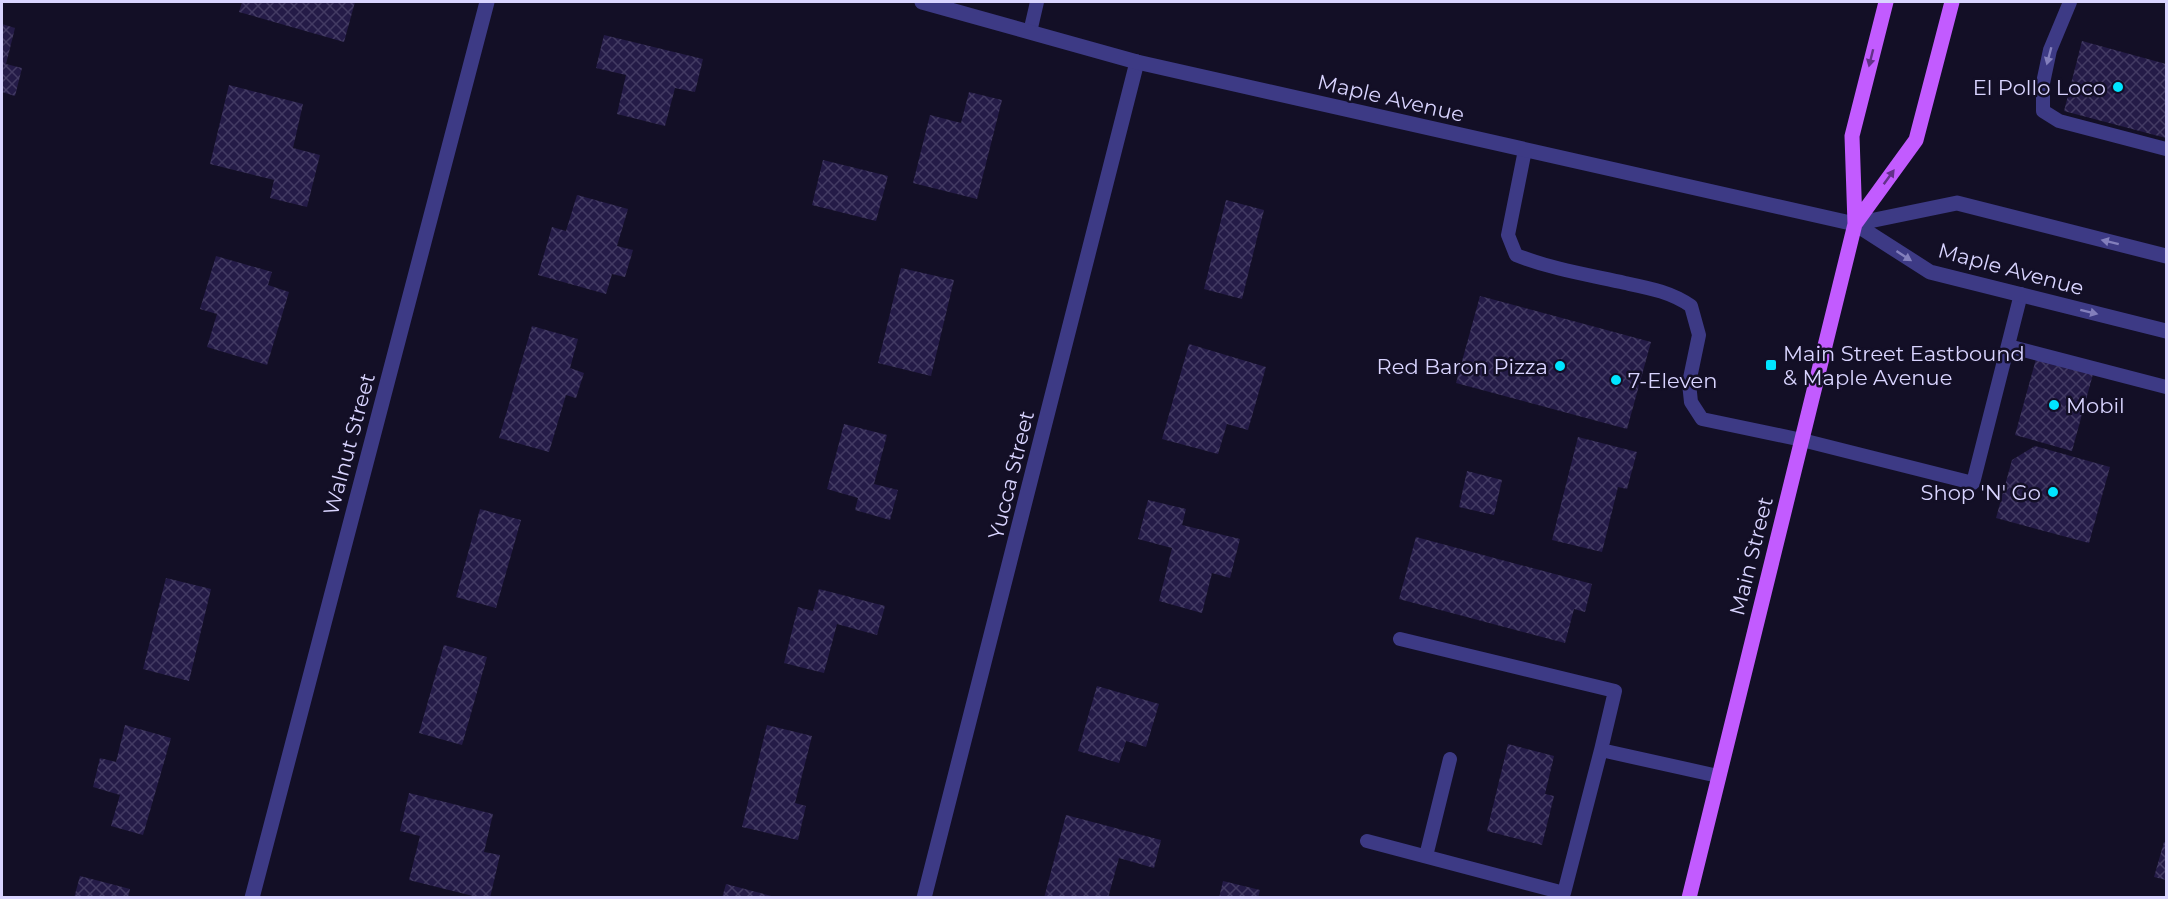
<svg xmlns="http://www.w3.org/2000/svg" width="2168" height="899" viewBox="0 0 2168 899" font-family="Montserrat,sans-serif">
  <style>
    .building { fill: url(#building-cross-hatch) }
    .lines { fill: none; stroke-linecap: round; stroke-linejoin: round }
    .service { stroke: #3d3a85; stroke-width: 14 }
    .minor { stroke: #3d3a85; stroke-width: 15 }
    .tertiary { stroke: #3d3a85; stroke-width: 15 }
    .primary { stroke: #c25bff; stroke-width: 15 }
    .oneway { fill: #837fbc }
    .oneway2 { fill: #623188 }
    .poi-dot { fill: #00e5ff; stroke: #130f26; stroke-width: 2 }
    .labels { text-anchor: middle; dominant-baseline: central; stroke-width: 5; stroke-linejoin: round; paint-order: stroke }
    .poi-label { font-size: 21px; fill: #d9d4ff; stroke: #130f26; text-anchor: end }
    .street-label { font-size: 21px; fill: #d9d4ff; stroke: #130f26 }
  </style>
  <defs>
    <pattern id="building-cross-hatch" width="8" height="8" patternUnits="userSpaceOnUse" patternTransform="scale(1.5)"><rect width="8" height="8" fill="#241b47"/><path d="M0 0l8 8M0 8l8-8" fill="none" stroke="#433b63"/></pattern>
  </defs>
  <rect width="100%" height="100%" fill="#130f26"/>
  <!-- building -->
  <path class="building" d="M242,2H355L344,42L239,12Z
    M2,24L15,28L6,64L22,68L15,96L2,92Z
    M604,35L703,59L695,92L675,88L665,126L617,114L626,75L596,68Z
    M2082,41L2166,64V138L2064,111Z
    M229,85L303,104L293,148L320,155L307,207L270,198L274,180L210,164Z
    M969,92L1002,100L977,199L913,183L930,115L961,123Z
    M823,160L888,176L876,221L812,205Z
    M577,195L628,209L617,246L633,250L625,277L612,274L606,294L538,275L552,227L566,231Z
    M1226,200L1264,210L1242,299L1204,289Z
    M216,256L272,272L268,285L289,292L267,365L207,347L217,314L200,309Z
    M901,268L954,280L931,376L878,363Z
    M1480,296L1651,342L1627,429L1456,383Z
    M532,326L578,339L570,368L584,373L576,398L566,395L549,452L499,438Z
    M1189,344L1266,367L1248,430L1227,424L1218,454L1162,439Z
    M2036,359L2093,374L2072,451L2015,435Z
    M844,424L887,435L874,484L898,490L890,520L855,510L858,498L827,489Z
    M1578,437L1637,452L1627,489L1618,487L1602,552L1552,540Z
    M2035,446L2110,467L2089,543L1996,518L2012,460Z
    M1467,471L1502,480L1494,515L1459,507Z
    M1148,500L1186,509L1182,525L1240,539L1230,578L1212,573L1202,613L1159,601L1172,548L1138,539Z
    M480,509L521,520L496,608L456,597Z
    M1416,537L1592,584L1585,612L1574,609L1565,643L1399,599Z
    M166,578L211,589L189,681L143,669Z
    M819,589L885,606L877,635L837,624L824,673L784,663L798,607L813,611Z
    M444,645L487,657L462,745L419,733Z
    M1097,686L1159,704L1146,747L1126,741L1119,763L1078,751Z
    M125,725L171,738L143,835L111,826L120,795L93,787L100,758L116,762Z
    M767,725L812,736L795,803L806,806L798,840L742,827Z
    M1508,744L1554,756L1545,794L1554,796L1542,845L1487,831Z
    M409,793L493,814L484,852L500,855L490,898H481L409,880L420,836L400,831Z
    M1066,815L1161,840L1154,868L1119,858L1108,898H1044Z
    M2164,842H2166V880L2154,877Z
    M80,876L130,889L128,898H74Z
    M1223,881L1260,890L1258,898H1219Z
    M726,884L775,897V898H722Z"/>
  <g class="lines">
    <!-- service -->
    <path class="service" d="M2070,2L2050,50L2043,83V111L2059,121L2166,149
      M1030,32L1037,2
      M1525,150L1508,235L1516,255C1551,269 1589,275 1625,283C1649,288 1671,292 1691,306L1699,335L1689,383L1691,402L1702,419L1802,440L1973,483L2021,294
      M2008,346L2166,387
      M1400,639L1615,691L1601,750
      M1367,841L1564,893L1601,750L1718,776
      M1426,856L1450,759"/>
    <!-- minor -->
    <path class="minor" d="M252,898L487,2
      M924,898L1137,62"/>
    <!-- tertiary -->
    <path class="tertiary" d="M922,2L1137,62L1855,224L1930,272L2166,331
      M1855,224L1957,203L2166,256"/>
    <!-- primary -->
    <path class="primary" d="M1855,224L1916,140L1952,2
      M1689,898L1855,224L1852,136L1886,2"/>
  </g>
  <!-- one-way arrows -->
  <defs><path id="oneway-solid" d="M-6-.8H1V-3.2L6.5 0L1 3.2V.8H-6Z" transform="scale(1.5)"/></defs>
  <g class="oneway">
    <use href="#oneway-solid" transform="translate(2049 56) rotate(105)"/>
    <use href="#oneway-solid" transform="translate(2110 242) rotate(-166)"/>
    <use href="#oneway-solid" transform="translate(1904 256) rotate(33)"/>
    <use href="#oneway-solid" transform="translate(2089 312) rotate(14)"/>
  </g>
  <g class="oneway2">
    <use href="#oneway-solid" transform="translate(1871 58) rotate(104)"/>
    <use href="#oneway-solid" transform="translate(1889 177) rotate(-54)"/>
  </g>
  <!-- markers -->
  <g class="poi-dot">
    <circle cx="2118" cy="87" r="6"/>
    <rect x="1765" y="359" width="12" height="12" rx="3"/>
    <circle cx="1560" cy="366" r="6"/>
    <circle cx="1616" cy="380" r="6"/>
    <circle cx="2054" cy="405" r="6"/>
    <circle cx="2053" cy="492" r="6"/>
  </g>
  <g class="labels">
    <!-- poi labels -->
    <g class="poi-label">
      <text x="2106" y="87">El Pollo Loco</text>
      <text x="1783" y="353" text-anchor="start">Main Street Eastbound<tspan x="1783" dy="24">&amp; Maple Avenue</tspan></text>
      <text x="1548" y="366">Red Baron Pizza</text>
      <text x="1628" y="380" text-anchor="start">7-Eleven</text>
      <text x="2066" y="405" text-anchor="start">Mobil</text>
      <text x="2041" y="492">Shop 'N' Go</text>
    </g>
    <!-- street labels -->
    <g class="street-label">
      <text transform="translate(1391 98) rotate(13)">Maple Avenue</text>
      <text transform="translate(2011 269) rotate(15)">Maple Avenue</text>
      <text transform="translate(349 444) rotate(-75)">Walnut Street</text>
      <text transform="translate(1011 475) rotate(-76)">Yucca Street</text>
      <text transform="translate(1751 556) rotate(-76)">Main Street</text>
    </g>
  </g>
  <!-- border -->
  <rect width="2168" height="899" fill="none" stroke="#d9d4ff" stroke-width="6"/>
</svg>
